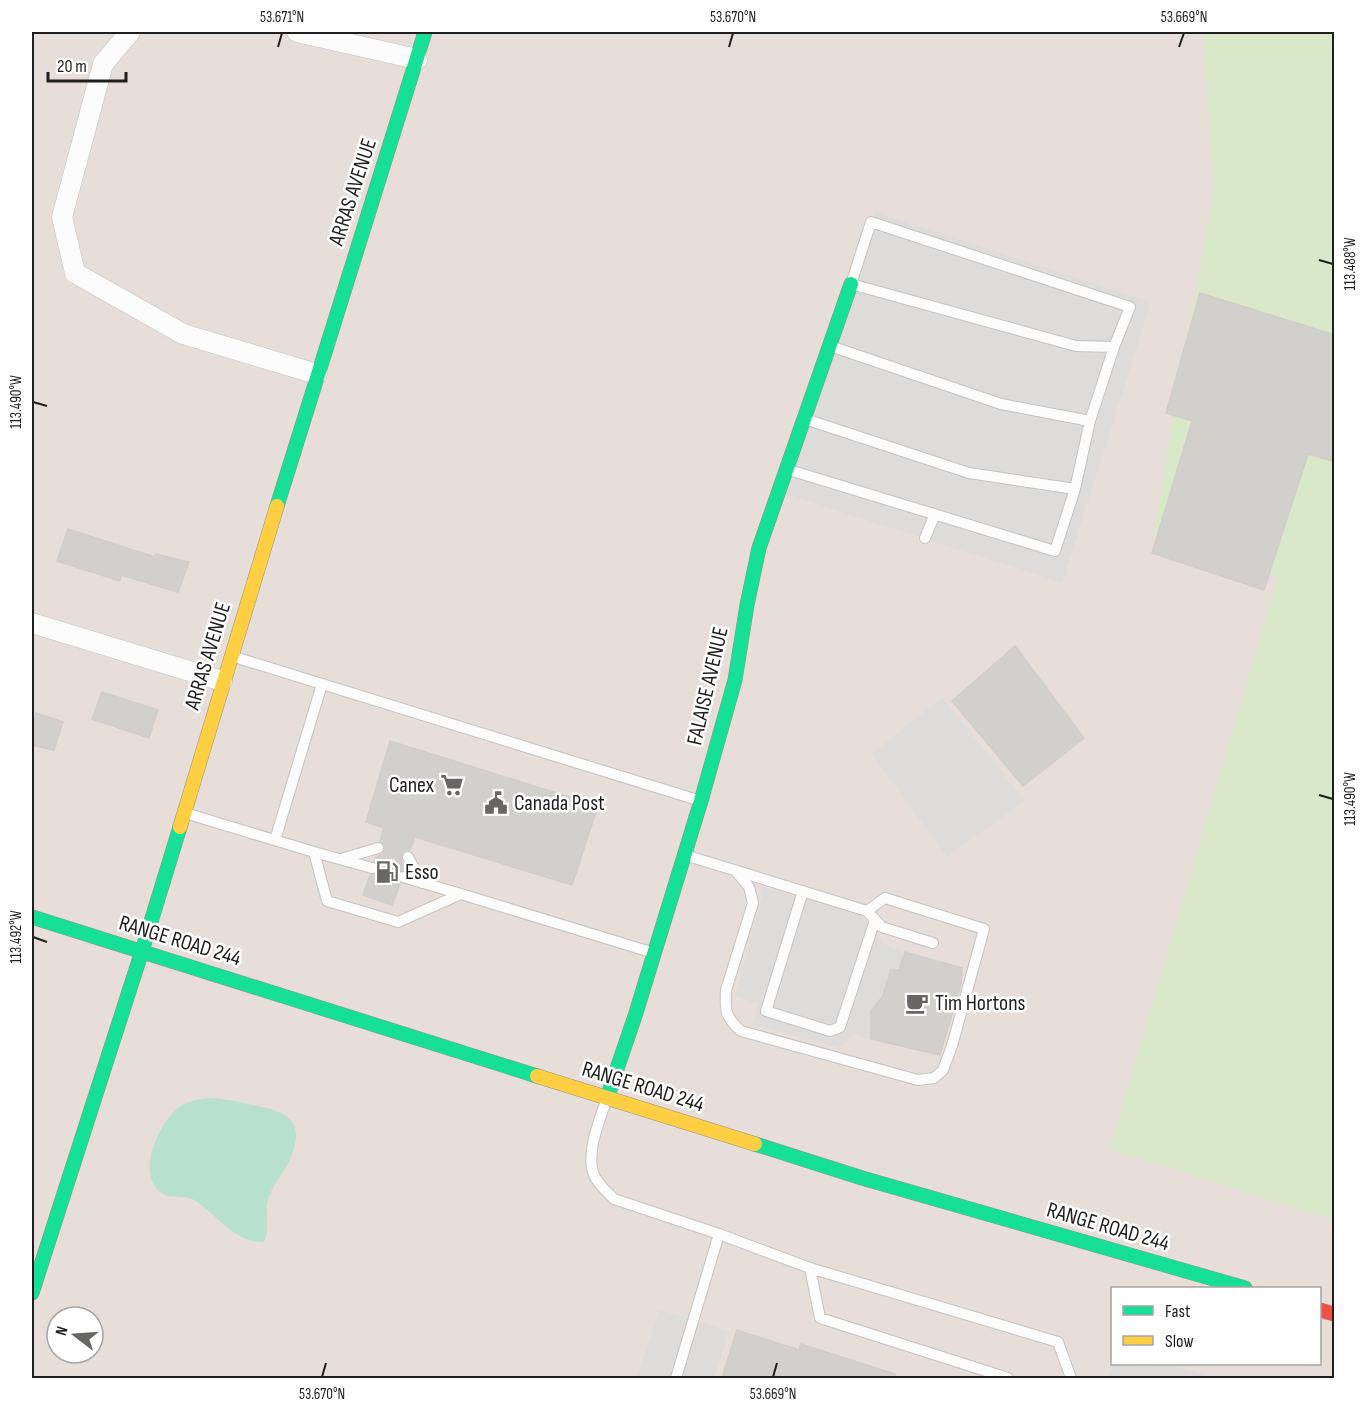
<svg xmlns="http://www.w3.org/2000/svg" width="1366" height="1410" viewBox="0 0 1366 1410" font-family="'Sofia Sans Condensed',sans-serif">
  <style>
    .military { fill: #e7ddd9; fill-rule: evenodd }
    .grass { fill: #dae8ca }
    .pitch { fill: #b7e1ce }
    .parking { fill: #dddcdb }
    .building { fill: #d2d0cd; stroke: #d0cdca; stroke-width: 1.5 }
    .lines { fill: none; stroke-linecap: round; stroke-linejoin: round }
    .lane-casing { stroke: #c4c3c2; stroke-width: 12 }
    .street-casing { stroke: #c4c3c2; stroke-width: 21 }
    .fast-casing { stroke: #949582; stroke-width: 15 }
    .slow-casing { stroke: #949582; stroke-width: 15 }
    .jam-casing { stroke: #949582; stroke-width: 15 }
    .lane { stroke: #fcfcfc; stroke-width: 10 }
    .street { stroke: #fcfcfc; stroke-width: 20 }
    .fast { stroke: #16e098; stroke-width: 14 }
    .slow { stroke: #ffcf43; stroke-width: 14 }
    .jam { stroke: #f24e42; stroke-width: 14 }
    .ticks { fill: none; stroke: #1f1f1f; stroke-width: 2 }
    .labels { text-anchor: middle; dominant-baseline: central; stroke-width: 5; stroke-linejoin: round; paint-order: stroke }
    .street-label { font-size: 22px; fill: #1f1f1f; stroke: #fff }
    .poi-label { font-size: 22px; fill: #1f1f1f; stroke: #fff; text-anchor: start }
    .neatline { fill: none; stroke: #1f1f1f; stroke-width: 2 }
    .ticks-label { font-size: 15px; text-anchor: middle; fill: #1f1f1f }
  </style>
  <rect width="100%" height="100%" fill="#edebe8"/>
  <!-- military -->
  <path class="military" d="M32,32H1334V1378H32ZM1112,1288H1320V1364H1112ZM57,1317H93V1353H57Z"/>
  <!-- grass -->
  <path class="grass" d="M1203,32H1334V1220L1110,1149L1278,576L1153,537L1214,188Z"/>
  <!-- pitch -->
  <path class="pitch" d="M211,1098C225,1099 239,1102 253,1105C280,1110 305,1117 293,1151C288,1168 276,1180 269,1196C263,1210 271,1227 264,1242C233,1242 218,1215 194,1200C181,1192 165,1204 154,1185C141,1164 160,1123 177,1109C186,1101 199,1099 211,1098Z"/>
  <!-- parking -->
  <path class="parking" d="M875,212L1151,302L1062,583L782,493Z
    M942,697L1025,801L947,857L872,754Z
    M762,887L860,915L883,944L905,952L899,970L883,996L871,1011V1032L869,1039L855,1034L839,1048L752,1024L758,1004L735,996L762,896Z
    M659,1310L729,1331L714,1378H637Z
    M1114,1364H1168L1216,1378H1109Z"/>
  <!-- building -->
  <path class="building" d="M1200,293L1335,335V462L1308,454L1264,590L1152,553L1192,421L1166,413Z
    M68,529L155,557L156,554L189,562L178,592L121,575L120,581L57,561Z
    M1015,646L1084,738L1023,786L952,701Z
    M102,692L158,710L149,738L92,719Z
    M36,713L63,722L54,750L32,745V728Z
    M390,741L598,806L572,885L415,837L410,850H405L401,854V860L405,868L396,874V879L400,884L392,905L363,895L370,875H374L379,871V866L374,861L376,857L383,854L385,849V845L380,841L384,828L366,822Z
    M905,952L962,968L961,984L940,1055L871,1039V1011L883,996L891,969L899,970Z
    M737,1330L799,1350L801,1344L895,1374V1378H722Z"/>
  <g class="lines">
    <!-- lane casing -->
    <g class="lane-casing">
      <path id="lane" d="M830,346L1001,404L1090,421L1114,347L1076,346L851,284L871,222L1130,307L1114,347
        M786,469L1055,551L1075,489L969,473L805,419
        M1075,489L1090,421
        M925,538L935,514
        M231,656L701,801
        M185,813L314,852L327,901L398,922L461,894L654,953
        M275,840L322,684
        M314,852L372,868
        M685,855L867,911L882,927L933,943
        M408,857L422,883
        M341,859L378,848
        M735,870L749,887L753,903L726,990C725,1011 725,1017 741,1031L918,1080L934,1078L943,1070L952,1046L984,929L885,898L867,911
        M403,877L461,894
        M803,891L766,1011L830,1031L840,1027L875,920
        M607,1098C600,1119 584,1156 595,1177C599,1185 607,1192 614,1199L719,1234L676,1378
        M719,1234L810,1268L820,1318L1008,1378
        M810,1268L1058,1342L1071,1378"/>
    </g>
    <!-- street casing -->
    <g class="street-casing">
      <path id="street" d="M130,32L103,64L62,217L75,273L183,334L317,374
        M297,32L417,59
        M32,623L222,681"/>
    </g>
    <!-- fast casing -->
    <g class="fast-casing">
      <path id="fast" d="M277,506L425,32
        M32,917L537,1076
        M607,1098L635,1016L701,801L735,680L747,605L759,548L851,284
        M755,1144L862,1178L1245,1288
        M32,1293L142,951L180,827"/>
    </g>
    <!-- slow casing -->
    <g class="slow-casing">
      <path id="slow" d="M180,827L277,506
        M537,1076L755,1144"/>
    </g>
    <!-- jam casing -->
    <g class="jam-casing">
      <path id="jam" d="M1320,1310L1334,1314"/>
    </g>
    <!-- lane -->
    <use href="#lane" class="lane"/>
    <!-- street -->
    <use href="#street" class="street"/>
    <!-- fast -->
    <use href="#fast" class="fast"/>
    <!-- slow -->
    <use href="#slow" class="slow"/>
    <!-- jam -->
    <use href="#jam" class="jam"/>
  </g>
  <!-- ticks -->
  <path class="ticks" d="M278,47L282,33M729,47L733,33M1179,47L1184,33M1319,260L1333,264M33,402L47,406M1319,795L1333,799M33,937L47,942M322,1377L326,1363M773,1377L777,1363"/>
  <!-- icons -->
  <defs>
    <g id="supermarket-bare" transform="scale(1.8)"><path d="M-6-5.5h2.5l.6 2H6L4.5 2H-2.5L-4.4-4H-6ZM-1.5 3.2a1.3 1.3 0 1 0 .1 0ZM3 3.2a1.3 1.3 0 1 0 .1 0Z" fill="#676665" stroke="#fff" stroke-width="2.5" paint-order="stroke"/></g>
    <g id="civic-bare" transform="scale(1.8)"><path d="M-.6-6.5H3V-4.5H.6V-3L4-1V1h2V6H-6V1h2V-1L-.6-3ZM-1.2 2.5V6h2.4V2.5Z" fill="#676665" stroke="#fff" stroke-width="2.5" paint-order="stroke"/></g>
    <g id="fuel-bare" transform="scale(1.8)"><path d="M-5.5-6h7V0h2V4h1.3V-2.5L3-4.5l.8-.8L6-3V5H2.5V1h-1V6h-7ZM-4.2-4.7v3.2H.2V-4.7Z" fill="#676665" stroke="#fff" stroke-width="2.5" paint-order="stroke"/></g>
    <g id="cafe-bare" transform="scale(1.8)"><path d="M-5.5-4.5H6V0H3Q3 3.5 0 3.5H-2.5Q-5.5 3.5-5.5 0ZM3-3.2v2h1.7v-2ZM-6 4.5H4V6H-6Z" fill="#676665" stroke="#fff" stroke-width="2.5" paint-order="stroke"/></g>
  </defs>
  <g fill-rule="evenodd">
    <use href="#supermarket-bare" x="452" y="785"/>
    <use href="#civic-bare" x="496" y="803"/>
    <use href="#fuel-bare" x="387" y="872"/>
    <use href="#cafe-bare" x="917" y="1003"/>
  </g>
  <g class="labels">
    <!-- street labels -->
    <g class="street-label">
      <text transform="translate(353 192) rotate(-72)">ARRAS AVENUE</text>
      <text transform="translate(208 656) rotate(-73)">ARRAS AVENUE</text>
      <text transform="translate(708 686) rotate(-77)">FALAISE AVENUE</text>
      <text transform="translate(180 941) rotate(17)">RANGE ROAD 244</text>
      <text transform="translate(643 1087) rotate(17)">RANGE ROAD 244</text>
      <text transform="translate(1108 1227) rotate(16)">RANGE ROAD 244</text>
    </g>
    <!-- poi labels -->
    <g class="poi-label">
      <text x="434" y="785" text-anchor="end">Canex</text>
      <text x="514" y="803">Canada Post</text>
      <text x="405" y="872">Esso</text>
      <text x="935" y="1003">Tim Hortons</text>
    </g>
  </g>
  <!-- border -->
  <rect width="1366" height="1410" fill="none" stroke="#ffffff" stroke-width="66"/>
  <!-- legend -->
  <rect x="1111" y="1287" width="210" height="78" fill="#ffffff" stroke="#a5a5a5" stroke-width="1.5"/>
  <rect x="1123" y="1306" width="30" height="9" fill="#16e098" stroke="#a5a5a5" stroke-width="1.5"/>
  <text x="1165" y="1317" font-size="18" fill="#1f1f1f">Fast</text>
  <rect x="1123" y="1336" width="30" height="9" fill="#ffcf43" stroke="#a5a5a5" stroke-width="1.5"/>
  <text x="1165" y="1347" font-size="18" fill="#1f1f1f">Slow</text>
  <!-- north arrow -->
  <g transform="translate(75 1335) rotate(287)"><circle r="28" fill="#ffffff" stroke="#a5a5a5" stroke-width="1.5"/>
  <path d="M0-4.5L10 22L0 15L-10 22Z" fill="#676665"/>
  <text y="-9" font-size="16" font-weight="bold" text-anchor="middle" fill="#1f1f1f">N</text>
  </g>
  <!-- scale -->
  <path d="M48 72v9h78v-9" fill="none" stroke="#1f1f1f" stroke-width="3"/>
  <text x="57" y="72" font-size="18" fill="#1f1f1f" stroke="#ffffff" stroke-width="4.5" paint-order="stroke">20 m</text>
  <rect x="33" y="33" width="1300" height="1344" class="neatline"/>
  <g class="ticks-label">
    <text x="282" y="22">53.671°N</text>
    <text x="733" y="22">53.670°N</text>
    <text x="1184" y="22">53.669°N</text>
    <text transform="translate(1350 264) rotate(-90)" y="5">113.488°W</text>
    <text transform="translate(16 402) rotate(-90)" y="5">113.490°W</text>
    <text transform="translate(1350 799) rotate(-90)" y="5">113.490°W</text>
    <text transform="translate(16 937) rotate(-90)" y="5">113.492°W</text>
    <text x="322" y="1399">53.670°N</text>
    <text x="773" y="1399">53.669°N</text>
  </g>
</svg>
